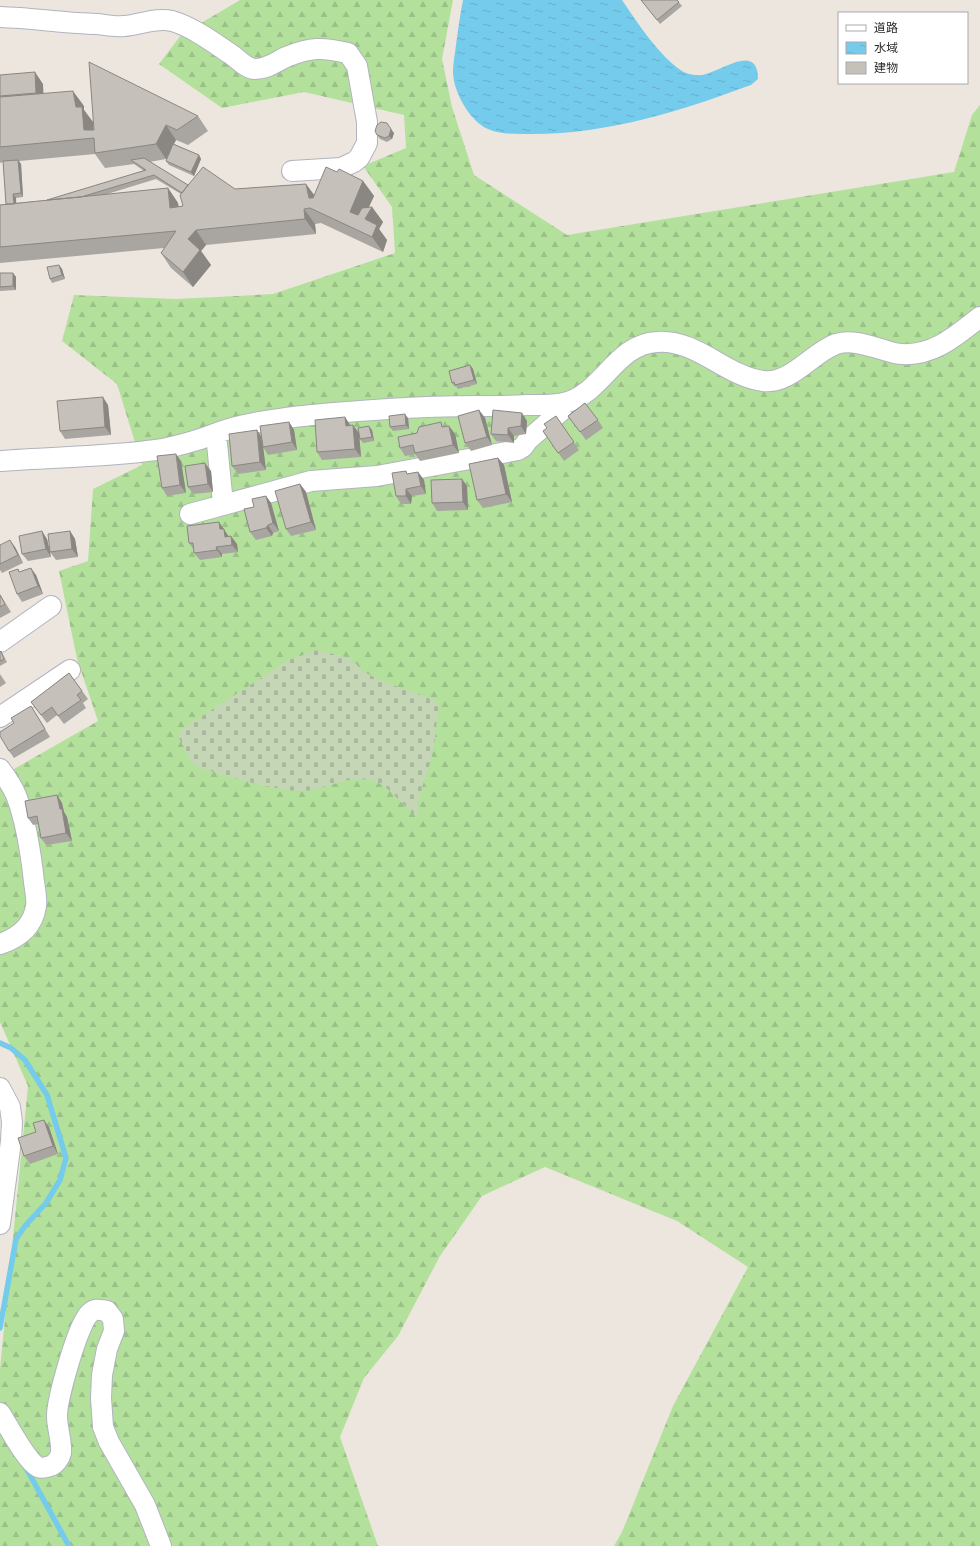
<svg xmlns="http://www.w3.org/2000/svg" width="980" height="1546" viewBox="0 0 980 1546" font-family="Roboto,'Noto Sans JP',sans-serif">
  <style>
    .forest { fill: url(#forest-firs) }
    .cemetery { fill: url(#cemetery-stones) }
    .water { fill: url(#water-ripples) }
    .lines { fill: none; stroke-linecap: round; stroke-linejoin: round }
    .stream { stroke: #75cbeb; stroke-width: 5.5 }
    .minor-casing { stroke: #b1b4be; stroke-width: 22 }
    .minor { stroke: #fff; stroke-width: 20 }
    .wall { fill: #a9a5a0; fill-rule: evenodd }
    .shaded-wall { fill: #8a8682 }
    .building { fill: #c5c0ba; stroke: #8a8682 }
  </style>
  <defs>
    <pattern id="forest-firs" width="22" height="20" patternUnits="userSpaceOnUse"><rect width="22" height="20" fill="#b3e19c"/><path d="M5 1l3.5 6h-7zM16 11l3.5 6h-7z" fill="#9ac187"/></pattern>
    <pattern id="cemetery-stones" width="16" height="16" patternUnits="userSpaceOnUse"><rect width="16" height="16" fill="#c5d6b6"/><path d="M2 7V4a2 2 0 0 1 4 0v3zM10 15v-3a2 2 0 0 1 4 0v3z" fill="#a9b89d"/></pattern>
    <pattern id="water-ripples" width="26" height="14" patternUnits="userSpaceOnUse"><rect width="26" height="14" fill="#75cbeb"/><path d="M2 4q2-2 4 0t4 0M15 11q2-2 4 0t4 0" fill="none" stroke="#65aeca"/></pattern>
  </defs>
  <rect width="100%" height="100%" fill="#ede6de"/>
  <!-- forest -->
  <path class="forest" d="M240,0H453L442,59L452,107L474,175L567,235L954,172L972,115L980,105V1546H614L622,1532L673,1406L748,1267L677,1221L545,1167L482,1196L440,1256L398,1336L364,1378L340,1437L378,1546H0V1369L28,1086L0,1022V777L98,721L77,659L59,571L88,561L93,489L142,465L117,384L62,341L74,295L176,299L273,294L395,253L392,207L363,166L406,148L404,115L304,92L222,108L159,64L181,35Z"/>
  <!-- cemetery -->
  <path class="cemetery" d="M317,650L350,658L364,672L382,681L435,700L439,705C436,722 436,739 432,755C428,776 416,795 418,816C402,807 393,789 376,782C350,772 326,791 301,791C295,791 289,790 283,789C255,785 228,776 200,768L192,763L178,736L182,729L289,660Z"/>
  <!-- water -->
  <path class="water" d="M463,0H622C637,22 659,56 682,71C685,73 692,75 697,75C714,78 758,38 758,79L751,85C680,111 609,134 533,134C518,134 501,135 488,129C470,122 453,91 453,72C453,63 455,54 456,45C458,30 460,15 463,0Z"/>
  <g class="lines">
    <!-- stream -->
    <path class="stream" d="M0,1043L11,1048L25,1060L47,1095L66,1158L60,1180L46,1203L25,1226L16,1239L0,1328
      M25,1466L69,1546"/>
    <!-- minor casing -->
    <g class="minor-casing">
      <path id="minor" d="M0,17C32,18 64,23 97,24C106,25 115,27 124,26C140,25 156,17 172,21C193,27 214,43 232,55C239,60 247,69 255,69C267,69 276,62 286,57C311,47 322,47 348,53L357,66L367,122V143L359,158L354,162L341,168L292,171
        M216,434L223,504
        M0,461C52,457 104,457 156,450C169,448 184,444 197,440C210,436 223,430 236,427C268,419 302,416 334,413C381,409 428,406 475,406C492,406 510,406 527,405C539,405 552,406 564,403C603,394 615,344 657,342C697,339 725,376 763,381C790,385 813,352 836,344C850,340 864,344 877,348C885,350 894,354 902,354C934,356 957,335 980,317
        M190,514L311,481L377,476L518,450L523,447L528,440L560,412L563,406
        M0,642L51,606
        M0,717L70,670
        M0,769C6,777 12,786 16,795C26,821 31,854 34,882C35,889 37,899 36,906C33,927 18,938 0,944
        M0,1088L10,1107L12,1122L11,1141L0,1224
        M0,1413C8,1425 26,1461 38,1467C42,1469 47,1467 50,1466C55,1465 60,1458 61,1453C62,1441 57,1428 57,1416C57,1400 78,1322 90,1313C95,1308 100,1310 107,1311L113,1319L114,1331L107,1349L102,1375L101,1398L103,1427L109,1442L145,1505L161,1546"/>
    </g>
    <!-- minor -->
    <use href="#minor" class="minor"/>
  </g>
  <!-- wall -->
  <path class="wall" d="M641,0H677L682,6L660,24Z
    M0,75L43,84V94L84,106V110L93,122V130L198,116L208,131L188,145L176,140L174,144L199,155L201,159L194,176L169,165L166,161V159L149,162L188,185L235,189L306,184L314,195L337,172L363,181L374,196L368,208L372,207L383,222L379,229L387,240L383,252L321,223L315,224L316,234L206,245L201,251L211,265L193,287L171,268L161,253L164,248L0,263V205L6,204L3,162L0,163ZM95,154L105,168L134,164L144,171L47,200L16,203V198L23,197L21,164L19,161ZM156,179L181,194L183,206L179,207L178,203L168,188L104,195Z
    M394,133L392,139L387,142L380,139L377,135Z
    M59,265L62,269L65,279L52,283L50,279Z
    M0,273H13L16,277V290L0,291Z
    M470,365L473,369L477,384L458,389L456,386L455,387L452,383Z
    M585,403L603,428L586,440L568,416Z
    M108,405L111,435L65,439L60,431Z
    M479,410L485,418L492,445L471,451L465,443Z
    M556,416L579,450L564,461L543,431L547,428Z
    M345,417L350,425L359,433L361,457L322,460L317,452Z
    M408,418L409,429L393,431L390,427Z
    M527,421L526,434L514,436V443L496,441L491,434Z
    M289,422L294,430L297,450L268,455L263,447L266,470L238,474L232,466L257,430L261,437Z
    M449,426L455,434L459,453L420,461L415,454L405,456L400,448L444,427Z
    M372,430L374,441L363,443L360,439Z
    M498,458L504,465L512,502L483,508L477,500Z
    M181,461L186,493L167,496L162,488Z
    M211,471L213,492L193,494L188,487Z
    M406,471L407,474L418,472L424,480L426,494L412,496L411,504H401L396,496Z
    M462,479L467,486L468,510L437,511L432,503Z
    M300,484L306,492L316,530L291,536L286,529Z
    M266,496L271,503L279,531L273,533L272,536L256,540L250,532L254,507Z
    M219,522L229,537L237,544L238,552L222,554V557L200,560L194,553V550L189,543Z
    M70,531L75,539L78,557L56,560L50,552Z
    M47,539L51,557L28,561L22,554Z
    M0,545L15,547L23,563L2,573L0,570Z
    M20,572L36,575L43,594L22,602L17,594Z
    M0,594L11,612L0,618Z
    M1,651L7,662L0,666V652Z
    M69,673L88,699L83,703L86,708L64,724L57,715L47,723L31,702Z
    M0,674L6,683L0,687Z
    M36,714L50,737L14,758L9,751Z
    M57,795L62,803L64,812L67,817L72,841L46,845L41,838L38,824L33,825L28,818Z
    M49,1127L58,1154L30,1164L24,1156Z"/>
  <!-- shaded-wall -->
  <path class="shaded-wall" d="M35,72L43,84L44,104L36,93Z
    M73,91L84,106V110L93,122L94,138L84,130L76,107Z
    M166,125L176,140L166,159L156,144Z
    M391,129L394,133L392,139L389,136Z
    M199,155L201,159L194,176L191,172Z
    M18,160L21,164L23,197L21,193Z
    M363,181L374,196L360,227L350,212Z
    M306,184L317,199L319,213L309,198Z
    M168,188L178,203L180,223L170,208Z
    M13,194L16,198L17,217L15,213Z
    M372,207L383,222L379,229L387,240L383,252L372,237L365,219Z
    M304,209L315,224L316,234L305,219Z
    M196,230L206,245L201,251L211,265L193,287L183,272L188,239Z
    M59,265L62,269L65,279L62,275Z
    M13,273L16,277V290L13,286Z
    M470,365L473,369L477,384L474,380Z
    M103,397L108,405L111,435L105,427Z
    M479,410L485,418L492,445L487,437Z
    M522,413L527,421L526,434L521,426Z
    M405,414L408,418L409,429L406,425Z
    M345,417L350,425L351,434L346,426Z
    M289,422L294,430L297,450L292,442Z
    M353,425L359,433L361,457L355,449Z
    M369,426L372,430L374,441L372,437Z
    M449,426L455,434L459,453L453,445Z
    M508,428L514,436V443L508,435Z
    M257,430L262,438L266,470L260,462Z
    M176,454L181,461L186,493L180,485Z
    M498,458L504,465L512,502L506,494Z
    M205,463L211,471L213,492L208,484Z
    M418,472L424,480L426,494L421,486Z
    M462,479L467,486L468,510L463,502Z
    M300,484L306,492L316,530L311,522Z
    M406,489L412,496L411,504L406,496Z
    M266,496L271,503L279,531L273,523Z
    M219,522L229,537L230,545L220,529Z
    M268,525L273,533L272,536L266,528Z
    M42,531L47,539L51,557L46,549Z
    M70,531L75,539L78,557L72,549Z
    M231,536L237,544L238,552L232,545Z
    M10,540L15,547L23,563L18,555Z
    M216,547L222,554V557L217,550Z
    M31,568L36,575L43,594L38,586Z
    M57,795L62,803L64,812L67,817L72,841L66,833L60,809Z
    M44,1120L49,1127L58,1154L53,1146Z"/>
  <!-- building -->
  <path class="building" d="M641,0H677L679,2L657,20Z
    M89,62L198,116L177,130L166,125L156,144L95,153L94,138L0,147V97L73,91L76,107H82L84,130H94Z
    M35,72L36,93L0,96V75Z
    M381,122L387,123L391,129L389,136L385,138L377,135L375,131L377,125Z
    M173,144L199,155L191,172L166,161Z
    M144,158L188,185L182,193L154,175L81,197L47,200L146,170L131,160Z
    M18,160L21,193L13,194L14,204H6L3,161Z
    M203,167L235,189L306,184L309,198H313L326,167L337,172L339,169L363,181L350,212L358,215L362,208L372,207L365,219L377,225L372,237L310,208L304,209L305,219L196,230L188,239L200,250L183,272L161,253L176,231L0,247V205L168,188L170,208L183,206L180,195Z
    M59,265L62,275L50,279L47,267Z
    M0,273H13V286L0,287Z
    M470,365L474,380L455,385L454,382L452,383L449,371Z
    M103,397L105,427L60,431L57,401Z
    M585,403L598,420L580,432L568,416Z
    M479,410L487,437L465,443L458,416Z
    M493,410L522,413L521,426L508,428V435L491,434Z
    M405,414L406,425L390,427L389,416Z
    M556,416L574,442L558,453L543,431L547,428L544,424Z
    M345,417L346,426L353,425L355,449L317,452L315,420Z
    M289,422L292,442L263,447L260,426Z
    M441,422L442,427L449,426L453,445L415,453L413,445L400,448L398,437L417,433L419,427Z
    M369,426L372,437L360,439L358,428Z
    M257,430L260,462L232,466L229,434Z
    M176,454L180,485L162,488L157,456Z
    M498,458L506,494L477,500L469,464Z
    M205,463L208,484L188,487L185,466Z
    M406,471L407,474L418,472L421,486L406,489V496H396L392,473Z
    M462,479L463,502L432,503L431,480Z
    M300,484L311,522L286,529L275,491Z
    M266,496L273,523L268,525L266,528L250,532L244,509L254,507L252,499Z
    M219,522L220,529H224L225,537L231,536L232,545L216,547L217,550L194,553L193,543H189L187,526Z
    M42,531L46,549L22,554L19,536Z
    M70,531L72,549L50,552L48,534Z
    M10,540L18,555L0,564V545Z
    M31,568L38,586L17,594L9,572L18,569L19,572Z
    M0,595L5,604L0,607Z
    M1,651L4,659L0,661V652Z
    M69,673L82,691L77,695L81,700L58,716L52,707L41,715L31,702Z
    M31,706L45,729L9,751L0,736V732L14,723L11,718Z
    M57,795L60,809H62L66,833L41,838L37,816L28,818L25,801Z
    M44,1120L53,1146L24,1156L18,1138L36,1132L33,1123Z"/>
  <!-- legend -->
  <rect x="838" y="12" width="130" height="72" fill="#ffffff" stroke="#aaaaaa"/>
  <rect x="846" y="25" width="20" height="6" fill="#ffffff" stroke="#aaaaaa"/>
  <text x="874" y="32" font-size="12" fill="#2b2b2b">道路</text>
  <rect x="846" y="42" width="20" height="12" fill="url(#water-ripples)" stroke="#aaaaaa"/>
  <text x="874" y="52" font-size="12" fill="#2b2b2b">水域</text>
  <rect x="846" y="62" width="20" height="12" fill="#c5c0ba" stroke="#aaaaaa"/>
  <text x="874" y="72" font-size="12" fill="#2b2b2b">建物</text>
</svg>
